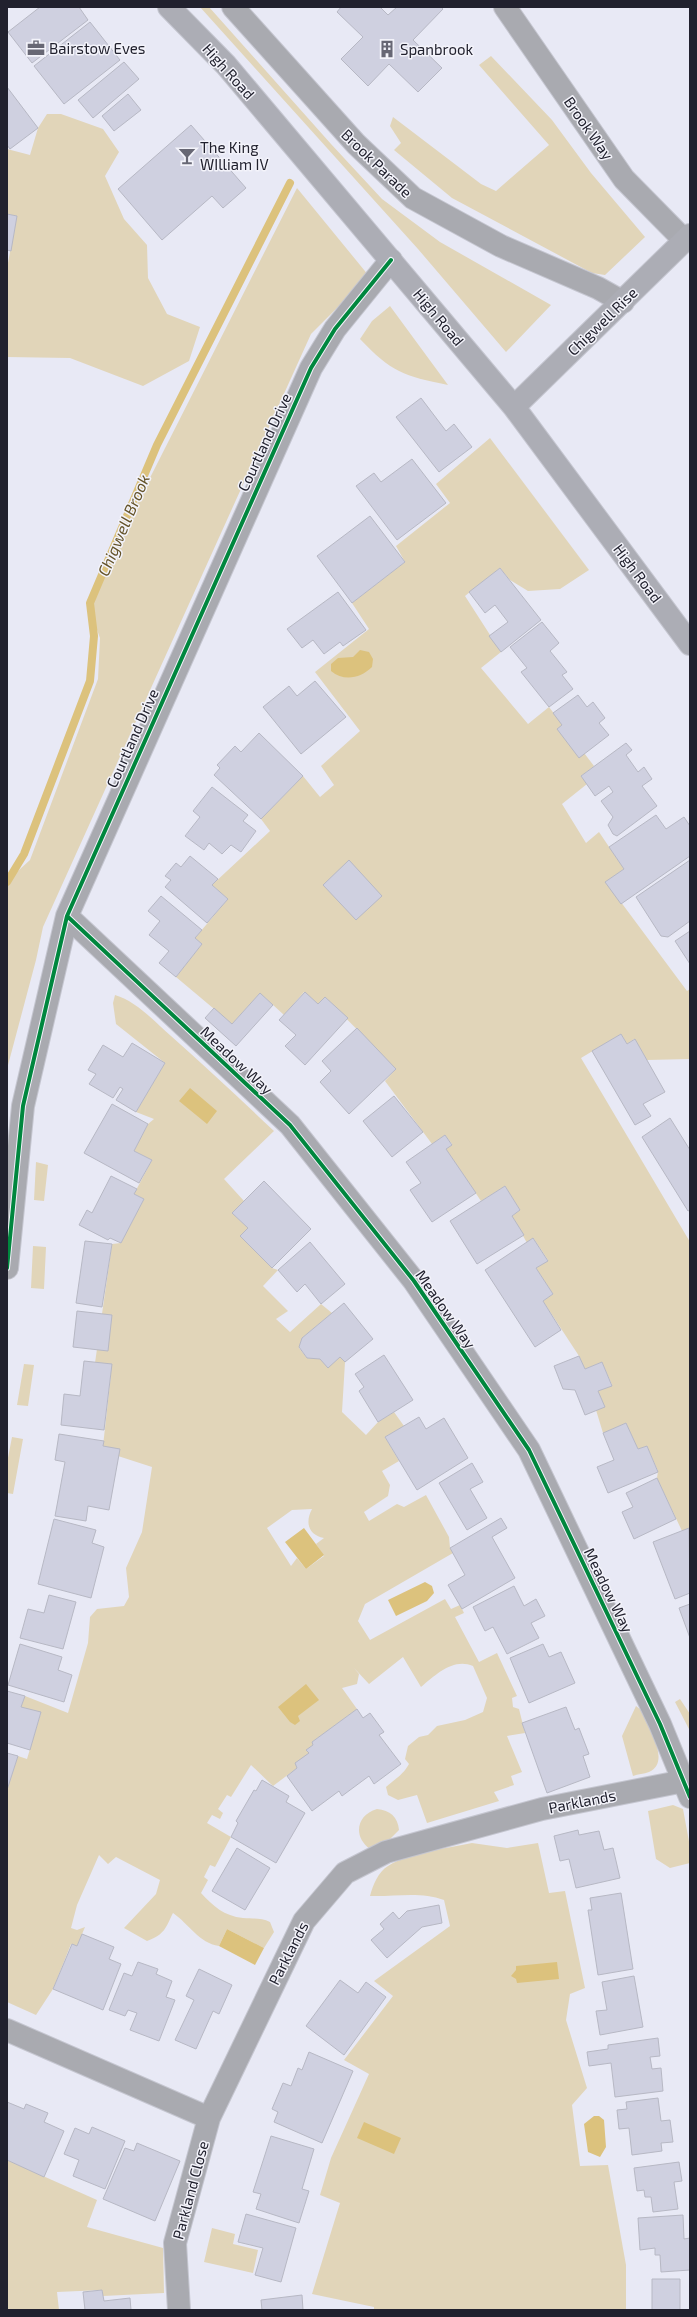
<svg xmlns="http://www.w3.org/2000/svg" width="697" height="2317" viewBox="0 0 697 2317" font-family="'Exo 2',sans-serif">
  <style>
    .green { fill: #e1d5b9; fill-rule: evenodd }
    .water { fill: #dcc27d }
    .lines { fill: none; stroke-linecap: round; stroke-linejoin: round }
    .stream { stroke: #dcc27d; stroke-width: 8 }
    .building { fill: #cfd0e0; stroke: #b7b8c4 }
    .minor-casing { stroke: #c5c6d0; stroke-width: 24 }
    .major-casing { stroke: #c5c6d0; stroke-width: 24 }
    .minor { stroke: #a9aab0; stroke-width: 22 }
    .major { stroke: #acadb5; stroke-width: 22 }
    .cycleway-casing { stroke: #f3f3fa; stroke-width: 6 }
    .cycleway { stroke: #00873e; stroke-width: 4 }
    .labels { text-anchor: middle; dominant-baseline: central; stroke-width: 3; stroke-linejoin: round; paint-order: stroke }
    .poi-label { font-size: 15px; fill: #21212e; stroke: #f3f3fa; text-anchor: start }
    .street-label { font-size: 15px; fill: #21212e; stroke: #f3f3fa }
    .water-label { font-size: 16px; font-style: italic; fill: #645329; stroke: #f3f3fa }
  </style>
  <rect width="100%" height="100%" fill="#e8e9f5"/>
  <!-- green -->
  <path class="green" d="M200,7H209L331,144L382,199L440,242L551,305L506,352L418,249Z
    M491,56L552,120L591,173L645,237L605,275L592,273L452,198L394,150L401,143L390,126L393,117L481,184L496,191L549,145L479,65Z
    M47,114H61L103,129L119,152L105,176L124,219L147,245L148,278L167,314L200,327L189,361L143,386L70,358L7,357V268L17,216L7,214V149L30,155L38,128Z
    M297,188L369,276L311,334L43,927L36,960L7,1069V881L30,860L98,679L100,638L87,602Z
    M390,306L448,385C404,376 391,372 360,339L372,321Z
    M490,438L589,570L560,589L528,591L510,580L500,568L465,596L501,652L481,668L528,724L549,707L594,766L581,776L587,784L562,804L586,843L599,832L624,869L606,882L687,991L690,989V1059L647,1060L634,1039L627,1044L621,1034L581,1058L690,1242V1529L682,1531L657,1478L658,1471L647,1446L638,1449L626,1423L603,1433L596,1410L604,1406L598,1391L612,1385L602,1362L585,1369L579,1356L543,1301L553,1294L536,1268L548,1260L534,1239L527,1243L512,1216L520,1210L505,1186L481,1201L446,1149L452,1144L445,1135L432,1144L385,1081L396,1069L325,997L318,1004L304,992L284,1015L260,993L232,1024L176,977L202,944L195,938L228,899L212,885L270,831L261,819L303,776L320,797L334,785L321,766L360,731L315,672L369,629L352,603L405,562L396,546L450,503L436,484Z
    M115,995C136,1001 154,1021 171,1036C206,1067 240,1099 274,1131L224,1179L244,1201L232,1213L248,1228L240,1236L272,1268L278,1270L263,1286L288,1311L276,1319L290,1332L321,1304L332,1313L302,1338L299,1348L307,1358L320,1359L328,1367L340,1357L345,1362L342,1412L366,1435L378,1422L394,1412L404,1426L385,1437L399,1461L382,1471L390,1485L388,1496L364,1512L369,1521L397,1504L404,1507L426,1495L449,1537L450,1548L453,1553L365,1604L358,1621L370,1640L445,1599L451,1609L460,1605L464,1613L455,1617L479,1662L497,1653L517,1696L512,1698L513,1707L519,1709L525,1733L507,1736L522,1772L511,1776L514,1785L494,1792L499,1801L427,1823L417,1795L398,1800L388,1795L386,1787C395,1779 403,1775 409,1764L405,1759L408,1746L419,1737L428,1735L437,1726L465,1720L483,1712L487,1698L473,1666C453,1658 437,1674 421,1687L403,1657L369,1684L354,1668L359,1674L357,1684L342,1688L357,1709L312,1742L313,1745L307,1750L309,1753L297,1768L273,1786L251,1765L231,1797L227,1795L218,1809L223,1813L220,1819L212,1815L207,1823L231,1837L215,1867L210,1865L204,1877L208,1880L201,1893C213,1906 224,1916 243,1918C252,1919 261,1917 270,1922L274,1932L264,1948L227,1929L219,1946C199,1943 189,1924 173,1913C165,1929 165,1934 147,1941L124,1928L156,1894L160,1880L116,1857L108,1864L99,1855L77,1905L71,1928L77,1930L85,1927L77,1946L71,1944L53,1989L36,2015L7,2002V1790L18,1756L27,1759L41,1713L21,1707L25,1696L68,1713L88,1643L90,1617L97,1609L124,1606L129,1597L126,1568L142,1532L152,1467L118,1456L103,1446L111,1374L95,1363L112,1244L121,1243L144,1199L134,1194L152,1160L134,1151L148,1124L154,1119L136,1112L165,1063L116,1024L113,1003ZM312,1509C305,1522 308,1535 324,1538L316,1544L324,1556L306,1569L297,1558L291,1566L267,1528L292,1510Z
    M36,1162L48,1165L44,1201L34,1200Z
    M33,1246L46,1247L44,1289L31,1288Z
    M24,1364L34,1365L28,1406L17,1405Z
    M12,1437L23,1439L13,1494L7,1493V1463Z
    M680,1699L690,1714V1731L675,1702Z
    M636,1706L641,1710C647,1725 672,1762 649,1772C644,1774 638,1774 633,1776L622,1736Z
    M673,1805L683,1809L690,1847V1863L670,1868L656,1859L648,1811Z
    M377,1809C390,1810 398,1817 399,1830L390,1839L370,1849C353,1837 356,1815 377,1809Z
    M472,1843L507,1848L538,1843L549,1893L565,1891L585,1988L570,1994L566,2020L587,2088L572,2105L580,2166L608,2165L626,2265V2310H374V2307L312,2294L340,2203L320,2195L331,2158L369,2074L344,2060L393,1996L374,1981L450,1926L444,1900C420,1891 394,1897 370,1896C373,1885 378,1872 388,1866C412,1851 446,1849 472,1843Z
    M7,2160L97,2200L87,2227L163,2248L164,2293L103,2296L102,2290L57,2292L59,2310H7Z
    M212,2228L235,2234L233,2244L258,2250L253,2273L204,2262Z"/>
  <!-- water -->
  <path class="water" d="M360,650L369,652L373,659L372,667C361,678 344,682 331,671V664L338,658L353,657Z
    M190,1088L217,1111L207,1124L179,1101Z
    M304,1528L324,1555L306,1569L285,1542Z
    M425,1582L432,1586L434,1593L427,1601L396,1616L388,1600Z
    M306,1684L319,1700L298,1716L300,1721L295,1725L290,1722L278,1707Z
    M227,1929L264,1948L255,1965L219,1946Z
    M557,1962L559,1979L517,1983L516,1979L511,1976L516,1970V1966Z
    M594,2116H599L604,2120L606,2147L600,2157L588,2152L584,2124Z
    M364,2122L401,2138L394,2154L357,2138Z"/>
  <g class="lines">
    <!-- stream -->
    <path class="stream" d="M7,882L24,854L90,681L94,636L90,603L157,445L290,183"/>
  </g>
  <!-- building -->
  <path class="building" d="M40,7H79L88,20L32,63L8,32Z
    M341,7H380L388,15L397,7H441L443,9L413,40L442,68L418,92L389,64L368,86L341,59L363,37L337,12Z
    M90,22L120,60L64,104L34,66Z
    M124,62L139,79L93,118L78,100Z
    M7,87L38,128L10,149L7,145Z
    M128,94L141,110L114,131L102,116Z
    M191,125L246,188L223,208L212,196L162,240L118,189Z
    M7,214L17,216L11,251L7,250Z
    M421,398L446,431L454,424L472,447L439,472L396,417Z
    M412,459L446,503L397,540L356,486L374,473L381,482Z
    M370,516L405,562L352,603L317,556Z
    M500,568L541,620L501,652L489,636L508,622L495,605L485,613L469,592Z
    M338,592L366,630L343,646L340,642L324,654L313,640L302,648L287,629Z
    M542,622L559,643L550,651L567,672L562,675L573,689L549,707L521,672L527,668L510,647Z
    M315,681L346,717L301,754L263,707L289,686L297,696Z
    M578,695L587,707L593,702L605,718L599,723L609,735L579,758L557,729L562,725L553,713Z
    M259,733L303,776L261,819L214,775L220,768L217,765L235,746L241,752Z
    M626,743L632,750L626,755L638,772L644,767L652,779L642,786L657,806L617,836L613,834L608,825L613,817L601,801L613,792L609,786L595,796L581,776Z
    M212,787L248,815L243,821L256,831L241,852L231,845L222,854L209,843L204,850L185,836L200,817L193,811Z
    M656,815L666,829L684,817L690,826V856L621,904L605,882L624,869L609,847Z
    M190,856L218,879L212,885L228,899L207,923L165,887L171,880L165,876L176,863L181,867Z
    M349,860L382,896L356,920L323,885Z
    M690,860V921L668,937L661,936L636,897Z
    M161,896L202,930L195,938L202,944L176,977L159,963L169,951L149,935L160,921L148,911Z
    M690,931V964L675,941Z
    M305,992L318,1004L325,997L348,1018L305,1065L285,1046L296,1035L279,1020Z
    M260,993L273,1005L236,1046L205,1018L214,1008L232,1024Z
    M357,1028L396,1069L349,1114L320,1082L331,1071L322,1061Z
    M621,1034L627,1044L635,1039L665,1092L643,1104L651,1116L635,1125L592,1051Z
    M132,1043L165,1063L136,1112L116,1100L123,1089L120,1087L113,1098L89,1084L96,1074L88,1070L103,1045L123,1057Z
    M394,1096L423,1132L392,1157L363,1121Z
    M112,1104L148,1124L134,1151L152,1160L139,1183L84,1153Z
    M670,1118L690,1150V1210L688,1211L642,1137Z
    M445,1135L452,1145L446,1149L476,1193L432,1222L410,1190L421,1183L406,1162Z
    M111,1176L137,1189L134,1194L144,1199L121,1243L110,1238L108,1240L79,1225L87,1210L92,1213Z
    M264,1181L311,1229L272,1268L240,1236L248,1228L232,1213Z
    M505,1186L520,1210L512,1216L524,1235L477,1264L450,1221Z
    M533,1238L548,1261L536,1268L553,1294L543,1301L561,1330L535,1347L485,1270Z
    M85,1241L112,1244L102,1307L76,1303Z
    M310,1242L345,1284L321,1304L305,1284L297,1292L278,1270Z
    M344,1303L373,1339L345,1362L340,1357L328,1368L320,1359L307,1358L299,1347L302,1338Z
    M77,1311L112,1315L108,1351L73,1347Z
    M384,1355L413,1400L378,1422L359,1391L364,1387L355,1374Z
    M579,1356L585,1369L602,1362L612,1386L598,1391L605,1407L585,1415L575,1390L563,1389L554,1366Z
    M84,1361L112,1364L104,1430L61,1425L64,1394L80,1396Z
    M419,1417L426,1429L444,1418L468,1458L417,1490L385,1437Z
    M626,1423L638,1449L647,1446L658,1472L608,1493L597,1467L614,1460L603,1433Z
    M59,1434L104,1441L103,1446L120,1449L109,1510L88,1506L86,1521L55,1516L65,1462L55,1460Z
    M472,1463L483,1482L470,1489L487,1518L467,1530L439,1483Z
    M657,1478L676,1519L634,1539L622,1512L633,1507L626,1493Z
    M501,1518L507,1528L492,1537L515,1578L462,1609L448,1585L465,1575L450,1548Z
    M54,1519L96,1530L92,1543L104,1547L91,1598L38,1584Z
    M689,1528L690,1593L675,1599L653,1542Z
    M514,1586L524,1606L536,1599L545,1616L531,1623L539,1638L507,1654L493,1627L485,1631L473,1607Z
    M49,1595L76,1602L63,1649L20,1638L28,1609L44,1613Z
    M690,1604V1638L679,1608Z
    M20,1644L62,1657L58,1670L72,1675L64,1702L8,1685Z
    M543,1644L549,1657L561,1652L575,1683L529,1703L510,1658Z
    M7,1691L25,1696L21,1707L41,1712L30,1750L7,1743Z
    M566,1707L575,1730L579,1728L589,1754L583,1756L590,1777L547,1793L522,1723Z
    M357,1709L363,1718L370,1713L384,1732L379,1735L401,1764L374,1784L369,1776L342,1796L339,1791L312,1811L287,1776L297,1768L295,1763L309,1753L306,1750L313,1745L312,1742Z
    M7,1753L18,1756L7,1790Z
    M262,1780L289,1796L286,1802L305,1813L276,1863L231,1837L238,1823L236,1821L254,1790L256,1791Z
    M578,1830L579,1835L599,1831L604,1850L613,1848L620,1878L576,1888L569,1859L560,1861L554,1836Z
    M237,1848L270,1868L245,1910L212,1891Z
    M621,1893L633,1969L598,1975L588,1910H592L590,1898Z
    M439,1905L442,1923L422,1927L387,1958L371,1940L384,1929L380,1924L393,1912L399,1919L407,1911Z
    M82,1934L114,1947L109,1959L121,1964L103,2010L53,1989L72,1944L77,1946Z
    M138,1962L158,1969L156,1974L172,1981L166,1997L175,2000L159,2041L130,2030L137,2013L128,2010L125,2016L109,2010L124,1973L132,1976Z
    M199,1969L232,1985L219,2014L213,2011L196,2049L175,2040L194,2000L186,1996Z
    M634,1976L643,2027L600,2035L596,2011L607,2010L602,1982Z
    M340,1980L358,1993L366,1982L386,1997L344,2055L306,2026Z
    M658,2038L660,2056L650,2057L652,2069L661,2068L663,2091L615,2097L611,2063L589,2066L587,2052L608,2049V2045Z
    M309,2052L353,2071L322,2143L274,2122L278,2112L272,2109L283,2083L291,2086L298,2068L302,2070Z
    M658,2098L661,2121L670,2120L673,2142L661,2143L662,2151L632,2155L629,2128L619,2129L617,2110L627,2109L626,2102Z
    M7,2102L24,2109L26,2104L48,2113L44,2122L64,2131L44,2177L7,2160Z
    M92,2127L125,2141L105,2189L73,2176L79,2160L64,2154L75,2128L89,2134Z
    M271,2136L314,2149L302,2189L309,2191L299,2223L256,2209L261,2194L253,2192Z
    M137,2143L180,2161L155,2221L103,2199L125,2148L134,2151Z
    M679,2162L682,2181L674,2182L678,2209L653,2212L651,2197H645L644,2190L637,2191L634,2168Z
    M246,2214L296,2228L281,2282L255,2275L263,2248L238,2242Z
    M683,2215L684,2239L690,2238V2270L661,2272L660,2255H655V2248L640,2250L638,2218Z
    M652,2279H680V2310H652Z
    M102,2290L104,2301L130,2298L131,2310H85L83,2292Z
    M302,2295L303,2310H262L261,2300Z"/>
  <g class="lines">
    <!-- minor casing -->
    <g class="minor-casing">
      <path id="minor" d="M233,7L356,144L413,198L501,246L598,288L623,302
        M505,7L624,179L684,240
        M67,916L290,1125L414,1281L529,1450L660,1724L690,1797
        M7,1268L23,1106L67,916L311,368L335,329L391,260
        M7,2030L209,2118L304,1921L345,1873L386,1852L542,1809L684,1781
        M179,2310L175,2243L209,2118"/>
    </g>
    <!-- major casing -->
    <g class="major-casing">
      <path id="major" d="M169,7L226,65L514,407L690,644
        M514,407L690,235"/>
    </g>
    <!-- minor -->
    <use href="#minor" class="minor"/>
    <!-- major -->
    <use href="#major" class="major"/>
    <!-- cycleway casing -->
    <g class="cycleway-casing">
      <path id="cycleway" d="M67,916L290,1125L414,1281L529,1450L660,1724L690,1797
        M7,1268L23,1106L67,916L311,368L335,329L391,260"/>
    </g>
    <!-- cycleway -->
    <use href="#cycleway" class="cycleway"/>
  </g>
  <!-- icons -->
  <defs>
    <g id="office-bare" transform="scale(1.38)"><path d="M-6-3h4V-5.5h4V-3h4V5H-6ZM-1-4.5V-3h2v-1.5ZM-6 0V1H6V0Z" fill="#676774" stroke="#f3f3fa" stroke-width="2.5" paint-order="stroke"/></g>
    <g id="building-bare" transform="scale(1.38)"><path d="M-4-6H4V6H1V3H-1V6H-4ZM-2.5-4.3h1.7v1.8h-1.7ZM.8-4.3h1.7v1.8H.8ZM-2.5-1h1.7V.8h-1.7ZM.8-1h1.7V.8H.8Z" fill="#676774" stroke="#f3f3fa" stroke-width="2.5" paint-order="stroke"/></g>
    <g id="bar-bare" transform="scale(1.38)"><path d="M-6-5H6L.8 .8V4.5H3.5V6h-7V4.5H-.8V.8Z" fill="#676774" stroke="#f3f3fa" stroke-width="2.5" paint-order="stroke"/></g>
  </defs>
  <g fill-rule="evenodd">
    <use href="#office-bare" x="36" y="48"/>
    <use href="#building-bare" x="387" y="49"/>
    <use href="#bar-bare" x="187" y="156"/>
  </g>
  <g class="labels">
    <!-- poi labels -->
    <g class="poi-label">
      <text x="49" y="48">Bairstow Eves</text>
      <text x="400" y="49">Spanbrook</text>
      <text x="200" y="147">The King<tspan x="200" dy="17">WIlliam IV</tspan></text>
    </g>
    <!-- street labels -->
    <g class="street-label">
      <text transform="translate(229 71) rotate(48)">High Road</text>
      <text transform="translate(589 128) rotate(55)">Brook Way</text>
      <text transform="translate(377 163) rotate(44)">Brook Parade</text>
      <text transform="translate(439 317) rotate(50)">High Road</text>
      <text transform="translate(602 321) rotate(-44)">Chigwell Rise</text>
      <text transform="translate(264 442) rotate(-65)">Courtland Drive</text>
      <text transform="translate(638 573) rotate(53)">High Road</text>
      <text transform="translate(132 738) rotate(-66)">Courtland Drive</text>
      <text transform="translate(237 1060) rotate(43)">Meadow Way</text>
      <text transform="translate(446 1309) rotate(55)">Meadow Way</text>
      <text transform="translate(609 1590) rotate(64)">Meadow Way</text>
      <text transform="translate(582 1801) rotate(-11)">Parklands</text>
      <text transform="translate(288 1953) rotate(-63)">Parklands</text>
      <text transform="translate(190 2190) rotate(-75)">Parkland Close</text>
    </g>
    <!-- water labels -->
    <g class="water-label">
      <text transform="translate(123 525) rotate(-67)">Chigwell Brook</text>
    </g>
  </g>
  <!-- border -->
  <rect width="697" height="2317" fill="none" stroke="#21212e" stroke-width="16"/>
</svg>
